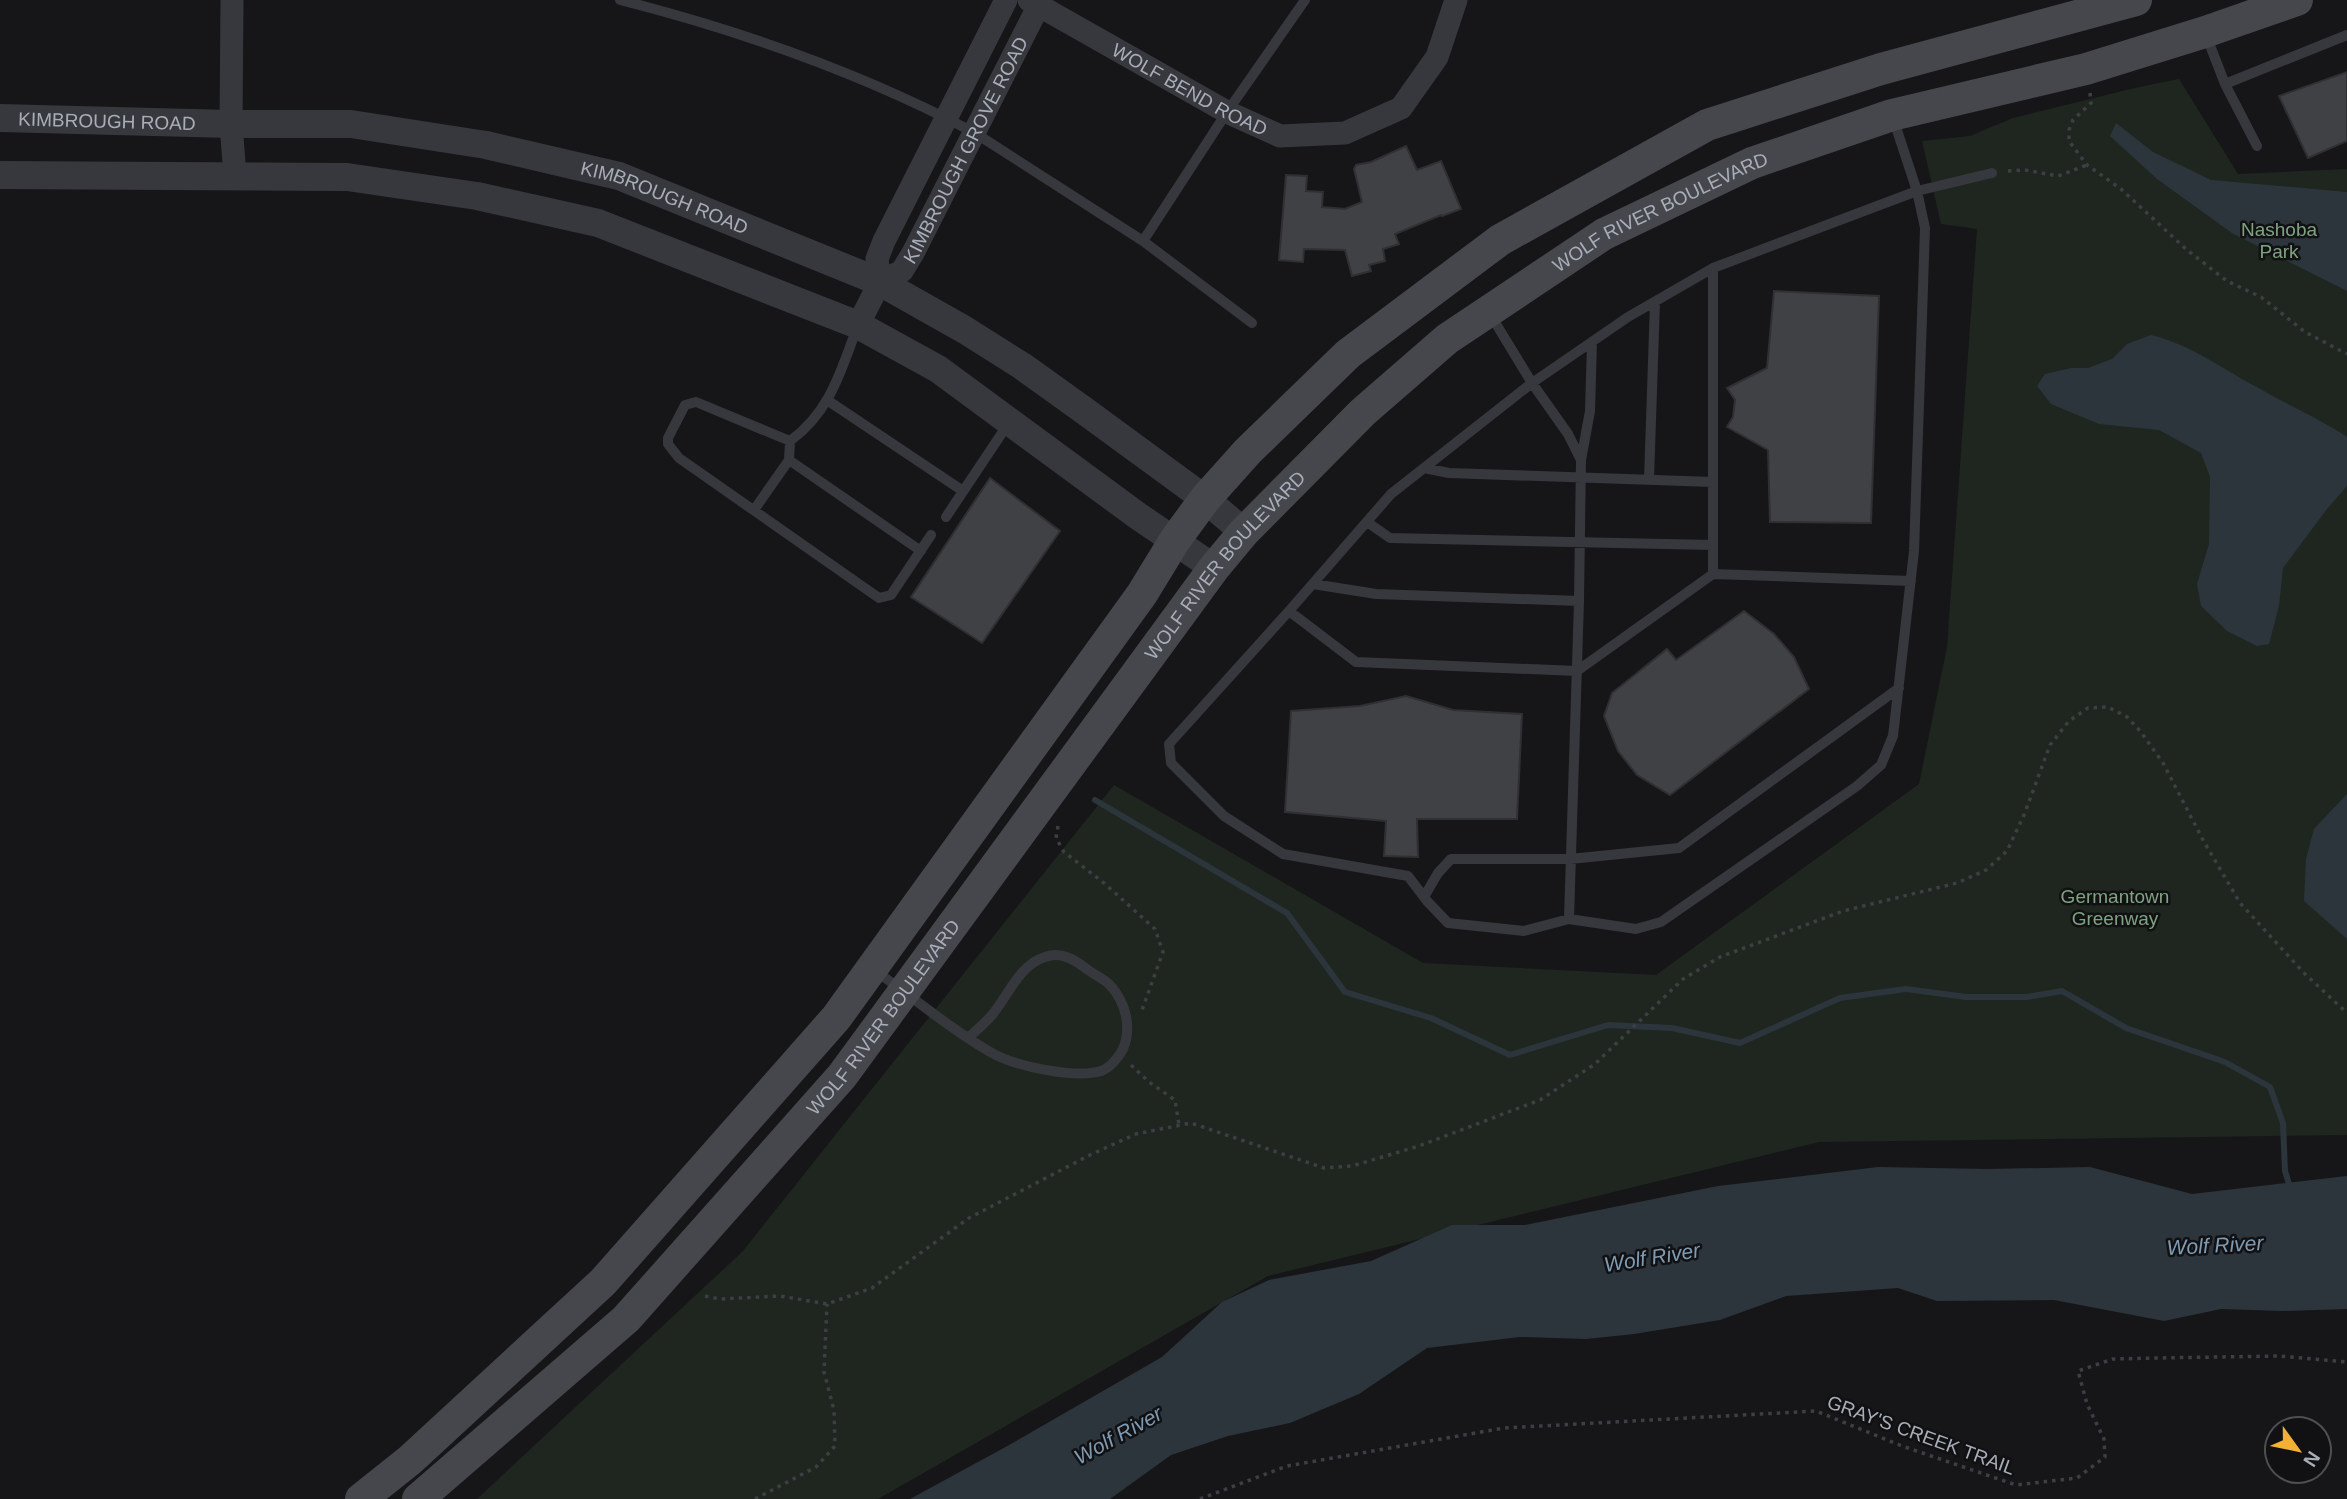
<svg xmlns="http://www.w3.org/2000/svg" width="2347" height="1499" viewBox="0 0 2347 1499" font-family="Helvetica,sans-serif">
  <style>
    .green { fill: #1e261f }
    .water { fill: #2c353c }
    .lines { fill: none; stroke-linecap: round; stroke-linejoin: round }
    .stream { stroke: #2c353c; stroke-width: 6 }
    .building { fill: #404145; stroke: #303034; stroke-width: 2 }
    .path { stroke: #3d3f44; stroke-width: 3.5; stroke-dasharray: 3.5 5; stroke-linecap: butt }
    .service { stroke: #37383d; stroke-width: 10 }
    .minor { stroke: #37383d; stroke-width: 23 }
    .tertiary { stroke: #37383d; stroke-width: 28 }
    .secondary { stroke: #45474d; stroke-width: 32 }
    .labels { text-anchor: middle; dominant-baseline: central; stroke-width: 5; stroke-linejoin: round; paint-order: stroke }
    .street-label { font-size: 19px; fill: #a8adb8; stroke: #111113 }
    .park-label { font-size: 19px; fill: #7fa381; stroke: #111113 }
    .water-label { font-size: 21px; font-style: italic; fill: #7f9bb3; stroke: #111113 }
  </style>
  <rect width="100%" height="100%" fill="#161618"/>
  <!-- green -->
  <path class="green" d="M2179,79L2238,174L2347,169V1135L1819,1142L1268,1276L878,1499H477L742,1252L1114,785L1423,963L1656,975L1919,784L1947,647L1977,229L1941,224L1922,141L1970,136L2013,118L2139,87Z"/>
  <!-- water -->
  <path class="water" d="M2116,123L2153,152L2211,180L2347,192V291L2232,233L2157,179L2110,136Z
    M2151,335C2193,345 2225,371 2262,390C2290,406 2320,419 2347,437V486L2327,509L2283,568L2279,606L2269,644L2257,646L2227,631L2201,606L2197,584L2209,544L2210,477L2201,453L2159,430L2099,424L2051,404L2037,386L2045,374L2071,368H2088L2112,359L2127,344Z
    M2347,794V939L2304,901L2306,859L2314,829Z
    M1878,1167L1987,1169L2090,1167L2192,1194L2347,1176V1309L2283,1311L2221,1309L2164,1321L2054,1300L1937,1301L1898,1288L1786,1296L1720,1320L1634,1334L1586,1339L1520,1337L1427,1348L1359,1394L1290,1423L1228,1436L1171,1455L1110,1499H910L1011,1444L1162,1357L1222,1302L1269,1280L1371,1261L1452,1225H1525L1718,1186Z"/>
  <g class="lines">
    <!-- stream -->
    <path class="stream" d="M1095,800L1287,913L1345,992L1431,1018L1510,1055L1608,1025L1672,1028L1740,1043L1840,998L1906,989L1966,997H2027L2062,991L2126,1028L2225,1062L2270,1087L2283,1123L2285,1171L2290,1187"/>
  </g>
  <!-- building -->
  <path class="building" d="M2347,72V141L2308,158L2279,96Z
    M1406,146L1417,170L1441,161L1461,209L1442,216L1441,215L1395,234L1399,244L1383,249L1385,261L1369,265L1371,271L1352,276L1345,250L1304,249L1303,262L1279,260L1286,175L1307,176L1306,191L1323,192L1322,207L1345,209L1362,202L1354,169L1356,165L1371,162Z
    M1774,291L1879,296L1871,523L1770,522L1768,450L1727,427L1733,417L1735,400L1727,388L1767,368Z
    M990,478L1060,531L982,643L911,597Z
    M1744,611L1774,634L1794,657L1809,689L1670,795L1637,775L1618,751L1604,716L1612,693L1667,649L1676,660Z
    M1406,696L1453,710L1522,714L1517,819H1417L1418,857L1384,856L1386,821L1285,812L1291,711L1360,706Z"/>
  <g class="lines">
    <!-- path -->
    <path class="path" d="M2090,93L2091,103L2073,120L2069,130V141L2087,165L2121,189L2187,250L2227,281L2261,297L2305,332L2347,354
      M2008,171L2025,170L2058,176L2087,165
      M1058,826L1056,838L1064,852L1104,883L1155,929L1163,952L1142,1010
      M1131,1065L1149,1082L1175,1100L1179,1125
      M705,1296L720,1299L780,1296L827,1304L872,1288L969,1218L1090,1155L1136,1134L1191,1123L1324,1168L1352,1166L1419,1146L1540,1100L1595,1064L1683,979L1720,957L1843,911L1957,883L1986,870L2007,851L2024,815L2050,745L2069,721L2088,708L2108,707L2127,717L2141,732L2163,763L2203,840L2240,903L2304,973L2347,1013
      M755,1499L816,1467L835,1446L834,1410L824,1372L827,1304
      M1200,1499L1287,1466L1504,1428L1816,1411L1902,1446L2016,1485L2077,1478L2105,1457L2104,1439L2087,1404L2078,1371L2113,1359L2156,1358L2280,1356L2347,1362"/>
    <!-- service -->
    <path class="service" d="M620,0C742,31 864,74 975,133L1143,241L1252,323
      M2206,35L2225,84L2257,146
      M2225,84L2347,35
      M1143,241L1227,112L1305,0
      M1713,268V574
      M1490,314L1532,383L1568,434L1581,460L1579,601L1569,919L1524,931L1448,923L1427,901L1408,876L1283,854L1224,816L1171,763L1169,744L1289,611L1391,494L1532,383L1628,317L1713,268L1917,191L1992,173
      M858,325C841,370 831,411 790,441L696,402L685,405L668,438V444L679,458L879,598L891,595L931,535
      M827,400L963,491
      M789,460L921,551
      M1581,460L1590,411L1592,342
      M1424,468L1449,473L1713,482
      M1649,479L1655,302
      M754,510L789,460L790,441
      M946,517L1008,424
      M1367,522L1390,538L1713,545
      M1313,584L1376,594L1579,601
      M1289,611L1356,662L1577,671L1713,574L1911,581
      M1424,897L1438,873L1451,859H1570L1679,848L1899,688
      M1569,919L1636,929L1661,922L1857,786L1881,765L1893,736L1914,551L1925,228L1917,191L1893,118
      M874,970C913,997 951,1030 992,1053C1015,1066 1075,1079 1101,1071C1110,1068 1119,1057 1123,1049C1132,1027 1126,1003 1110,985C1104,979 1095,975 1088,970C1075,960 1062,951 1045,957C1019,965 1008,996 992,1015C985,1023 977,1030 969,1037"/>
    <!-- minor -->
    <g class="minor">
      <path d="M232,0L231,124L235,176"/>
      <path id="s1" d="M1006,0L884,241L877,259L880,282L902,271L913,253L1039,5"/>
      <path id="s2" d="M1029,0L1227,112L1280,136L1345,133L1401,108L1437,57L1456,0"/>
      <path d="M858,325L880,282"/>
    </g>
    <!-- tertiary -->
    <g class="tertiary">
      <path id="s3" d="M0,118L231,124H351L486,145L619,176L880,282L965,330L1022,366L1082,409L1205,499L1244,532"/>
      <path d="M0,175L347,177L477,196L598,223L858,325L938,369L1138,516L1214,568"/>
    </g>
    <!-- secondary -->
    <g class="secondary">
      <path d="M361,1499L410,1460L603,1282L836,1018L1142,594L1175,540L1205,499L1248,451L1348,354L1500,240L1707,125L1881,69L2136,0"/>
      <path id="s4" d="M418,1499L626,1319L842,1076L1214,568L1244,532L1363,412L1447,339L1604,234L1752,163L1892,115L2086,69L2205,32L2297,0"/>
    </g>
  </g>
  <g class="labels">
    <!-- street labels -->
    <g class="street-label">
      <text stroke="none"><textPath href="#s2" startOffset="184">WOLF BEND ROAD</textPath></text>
      <text stroke="none"><textPath href="#s3" startOffset="107">KIMBROUGH ROAD</textPath></text>
      <text stroke="none"><textPath href="#s1" startOffset="474">KIMBROUGH GROVE ROAD</textPath></text>
      <text stroke="none"><textPath href="#s3" startOffset="674">KIMBROUGH ROAD</textPath></text>
      <text stroke="none"><textPath href="#s4" startOffset="1806">WOLF RIVER BOULEVARD</textPath></text>
      <text stroke="none"><textPath href="#s4" startOffset="1239">WOLF RIVER BOULEVARD</textPath></text>
      <text stroke="none"><textPath href="#s4" startOffset="672">WOLF RIVER BOULEVARD</textPath></text>
      <text transform="translate(1921 1435) rotate(20)">GRAY'S CREEK TRAIL</text>
    </g>
    <!-- park labels -->
    <g class="park-label">
      <text x="2279" y="229">Nashoba<tspan x="2279" dy="22">Park</tspan></text>
      <text x="2115" y="896">Germantown<tspan x="2115" dy="22">Greenway</tspan></text>
    </g>
    <!-- water labels -->
    <g class="water-label">
      <text transform="translate(2215 1245) rotate(-3)">Wolf River</text>
      <text transform="translate(1652 1257) rotate(-9)">Wolf River</text>
      <text transform="translate(1118 1435) rotate(-29)">Wolf River</text>
    </g>
  </g>
  <!-- north arrow -->
  <g transform="translate(2298 1450) rotate(123)"><circle r="33" fill="#111113" stroke="#4d4f55" stroke-width="2"/>
  <path d="M0-5L12 26L0 18L-12 26Z" fill="#f2b134"/>
  <text y="-10" font-size="19" font-weight="bold" text-anchor="middle" fill="#a8adb8">N</text>
  </g>
</svg>
